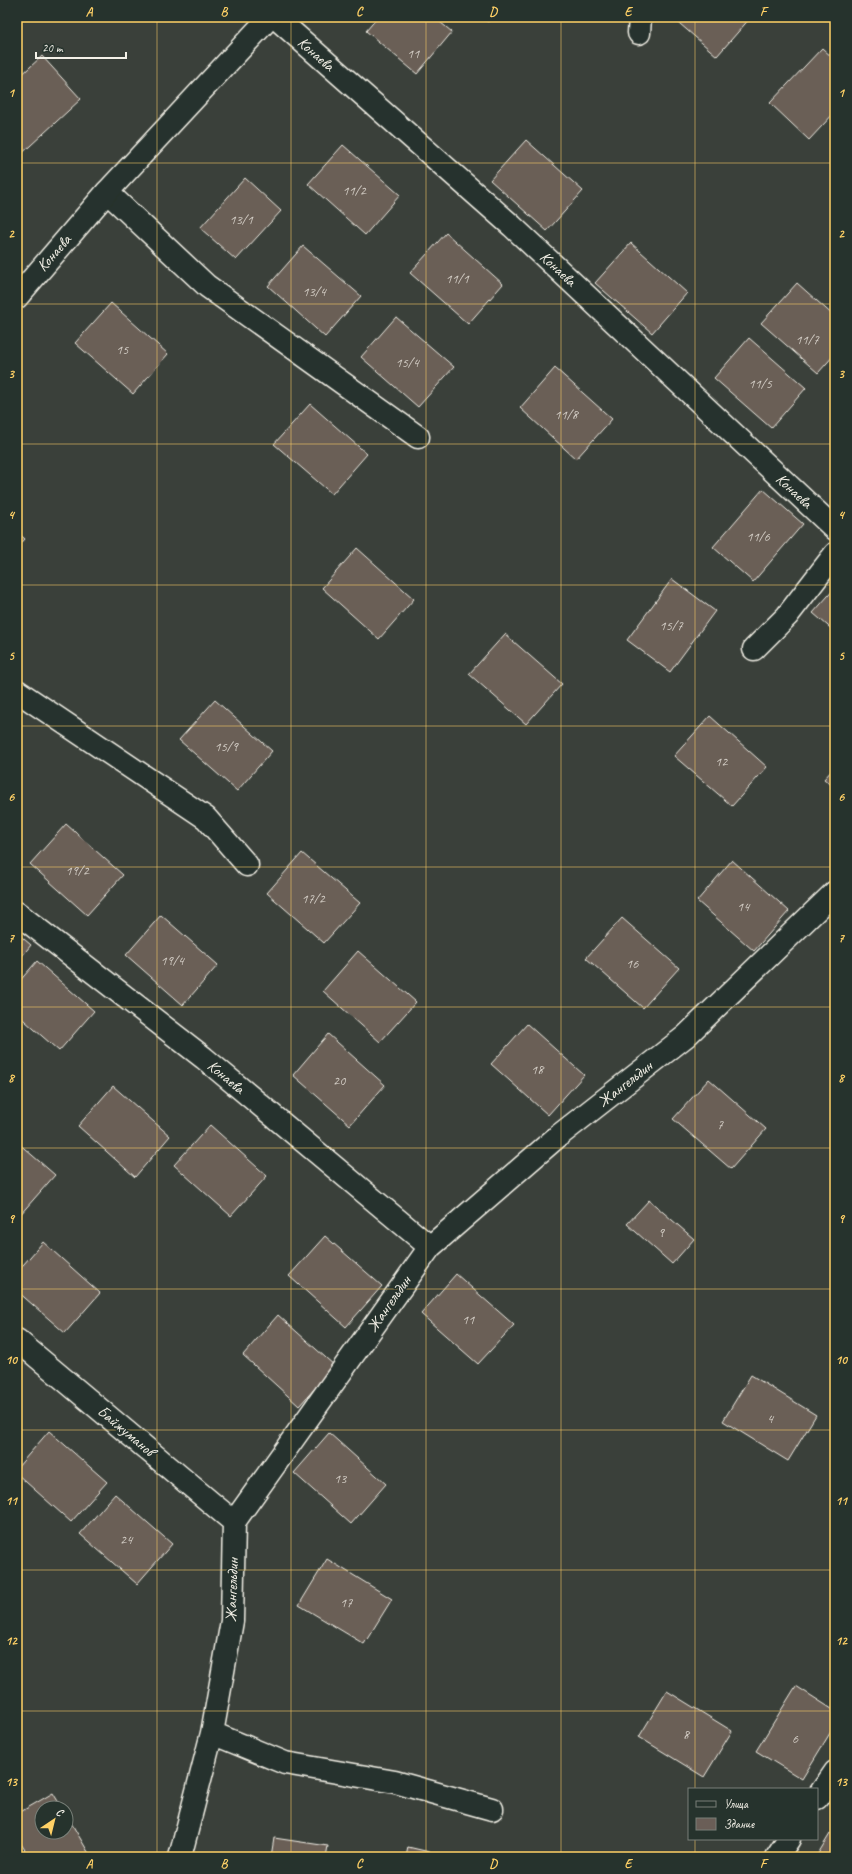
<svg xmlns="http://www.w3.org/2000/svg" width="852" height="1874" viewBox="0 0 852 1874" font-family="Caveat,sans-serif">
  <style>
    .building { fill: #6a5e57; stroke: #f4f1e8 }
    .lines { fill: none; stroke-linecap: round; stroke-linejoin: round }
    .street-casing { stroke: #f4f1e8; stroke-width: 25 }
    .secondary-casing { stroke: #f4f1e8; stroke-width: 25 }
    .street { stroke: #26332d; stroke-width: 22 }
    .secondary { stroke: #26332d; stroke-width: 22 }
    .grid { fill: none; stroke: #ffd166; stroke-width: 1; stroke-opacity: 0.55 }
    .labels { text-anchor: middle; dominant-baseline: central; stroke-width: 3; stroke-linejoin: round; paint-order: stroke }
    .number-label { font-size: 14px; fill: #d2ccc4 }
    .street-label { font-size: 16px; fill: #f4f1e8; stroke: #26332d }
    .neatline { fill: none; stroke: #ffd166; stroke-width: 1.5 }
    .grid-label { font-size: 13px; text-anchor: middle; font-weight: bold; fill: #ffd166 }
  </style>
  <rect width="100%" height="100%" fill="#3a403a"/>
  <filter id="ink" filterUnits="userSpaceOnUse"><feTurbulence type="fractalNoise" baseFrequency=".025" numOctaves="2"/><feDisplacementMap in="SourceGraphic" scale="8" xChannelSelector="R" yChannelSelector="G"/><feConvolveMatrix kernelMatrix="1 2 1 2 8 2 1 2 1" color-interpolation-filters="sRGB"/></filter>
  <g filter="url(#ink)">
    <!-- building -->
    <path class="building" d="M378,17H434L452,32L417,74L366,31Z
      M482,17H492L488,22Z
      M672,17H751L717,56Z
      M822,48L835,60V112L809,140L770,103Z
      M42,56L81,99L18,157L17,79Z
      M526,140L583,191L547,231L490,180Z
      M343,145L400,195L365,235L308,184Z
      M245,178L281,211L236,260L200,228Z
      M446,233L503,284L468,324L410,273Z
      M631,243L687,293L652,333L595,283Z
      M303,246L361,296L325,337L268,286Z
      M797,283L835,317V354L818,373L761,323Z
      M111,303L168,354L133,394L75,343Z
      M396,317L454,367L418,407L361,357Z
      M749,338L806,388L771,428L714,378Z
      M555,368L612,419L576,459L520,408Z
      M310,404L367,454L332,494L274,444Z
      M763,489L803,524L753,582L713,547Z
      M17,532L25,539L17,548Z
      M357,548L414,599L379,639L322,588Z
      M672,579L715,611L670,672L627,640Z
      M835,588V632L813,613Z
      M505,634L562,684L526,724L469,674Z
      M215,700L272,751L237,791L179,740Z
      M710,716L767,767L732,806L674,756Z
      M835,767V788L824,779Z
      M66,824L123,875L87,915L30,864Z
      M302,853L360,903L324,943L267,893Z
      M732,860L789,911L754,951L697,901Z
      M161,915L218,965L183,1005L126,955Z
      M622,918L679,968L643,1008L586,958Z
      M17,933L31,945L17,962Z
      M358,951L416,1002L380,1042L323,991Z
      M37,961L94,1011L59,1051L17,1014V984Z
      M527,1024L584,1075L548,1115L491,1064Z
      M328,1034L385,1085L350,1125L293,1075Z
      M709,1079L766,1129L731,1169L673,1119Z
      M113,1086L170,1136L135,1177L78,1126Z
      M210,1125L267,1176L231,1216L174,1165Z
      M17,1142L55,1175L19,1216L17,1214Z
      M649,1200L694,1239L672,1264L627,1224Z
      M325,1236L382,1286L346,1327L289,1276Z
      M43,1242L100,1293L65,1333L17,1291V1272Z
      M456,1274L514,1325L478,1364L421,1314Z
      M278,1315L335,1366L299,1406L243,1355Z
      M751,1375L816,1415L788,1461L723,1421Z
      M49,1431L107,1482L71,1522L17,1474V1468Z
      M329,1433L386,1484L351,1524L294,1473Z
      M115,1494L172,1544L137,1584L80,1534Z
      M327,1559L392,1599L364,1644L299,1605Z
      M796,1686L835,1711V1725L802,1779L756,1751Z
      M667,1691L732,1731L704,1777L639,1737Z
      M53,1793L62,1808H42V1832H66V1814L91,1857H29L17,1837V1814Z
      M830,1834L835,1837V1857H816Z
      M274,1838L328,1846L326,1857H271Z
      M408,1847L451,1857H406Z"/>
    <g class="lines">
      <!-- street casing -->
      <g class="street-casing">
        <path id="street" d="M275,17L512,226L835,529
          M639,33L640,17
          M107,192L207,286L418,437
          M754,649L787,616L835,554
          M17,691L206,818L247,865
          M17,913L204,1058L430,1247
          M17,1340L234,1522
          M212,1733L285,1763L395,1782L492,1809
          M817,1798L835,1772
          M180,1857L212,1733L232,1621L234,1522L430,1247L557,1137L686,1036L835,892
          M777,1857L789,1839"/>
      </g>
      <!-- secondary casing -->
      <g class="secondary-casing">
        <path id="secondary" d="M17,297L107,192L270,17"/>
      </g>
      <!-- street -->
      <use href="#street" class="street"/>
      <!-- secondary -->
      <use href="#secondary" class="secondary"/>
    </g>
  </g>
  <!-- grid -->
  <path class="grid" d="M157,17V1857M291,17V1857M426,17V1857M561,17V1857M695,17V1789M17,163H835M17,304H835M17,444H835M17,585H835M17,726H835M17,867H835M17,1007H835M17,1148H835M17,1289H835M17,1430H835M17,1570H835M17,1711H835M695,1839V1857"/>
  <g class="labels">
    <!-- number labels -->
    <g class="number-label">
      <text x="413" y="53">11</text>
      <text x="354" y="190">11/2</text>
      <text x="241" y="219">13/1</text>
      <text x="457" y="278">11/1</text>
      <text x="314" y="291">13/4</text>
      <text x="807" y="339">11/7</text>
      <text x="122" y="349">15</text>
      <text x="407" y="362">15/4</text>
      <text x="760" y="383">11/5</text>
      <text x="566" y="414">11/8</text>
      <text x="758" y="536">11/6</text>
      <text x="671" y="625">15/7</text>
      <text x="226" y="746">15/9</text>
      <text x="721" y="761">12</text>
      <text x="77" y="870">19/2</text>
      <text x="313" y="898">17/2</text>
      <text x="743" y="906">14</text>
      <text x="172" y="960">19/4</text>
      <text x="632" y="963">16</text>
      <text x="537" y="1069">18</text>
      <text x="339" y="1080">20</text>
      <text x="720" y="1124">7</text>
      <text x="661" y="1232">9</text>
      <text x="468" y="1319">11</text>
      <text x="770" y="1418">4</text>
      <text x="340" y="1478">13</text>
      <text x="126" y="1539">24</text>
      <text x="346" y="1602">17</text>
      <text x="686" y="1734">8</text>
      <text x="795" y="1738">6</text>
    </g>
    <!-- street labels -->
    <g class="street-label">
      <text transform="translate(316 54) rotate(41)">Конаева</text>
      <text transform="translate(54 253) rotate(-49)">Конаева</text>
      <text transform="translate(558 269) rotate(43)">Конаева</text>
      <text transform="translate(794 491) rotate(43)">Конаева</text>
      <text transform="translate(226 1077) rotate(40)">Конаева</text>
      <text transform="translate(625 1084) rotate(-38)">Жангельдин</text>
      <text transform="translate(389 1304) rotate(-55)">Жангельдин</text>
      <text transform="translate(126 1431) rotate(40)">Байжуманов</text>
      <text transform="translate(232 1590) rotate(-88)">Жангельдин</text>
    </g>
  </g>
  <!-- margin -->
  <rect width="852" height="1874" fill="none" stroke="#26332d" stroke-width="44"/>
  <!-- legend -->
  <rect x="688" y="1788" width="130" height="52" fill="#26332d" stroke="#787f78"/>
  <rect x="696" y="1801" width="20" height="6" fill="#26332d" stroke="#787f78"/>
  <text x="724" y="1808" font-size="12" fill="#f4f1e8">Улица</text>
  <rect x="696" y="1818" width="20" height="12" fill="#6a5e57" stroke="#787f78"/>
  <text x="724" y="1828" font-size="12" fill="#f4f1e8">Здание</text>
  <!-- north arrow -->
  <g transform="translate(54 1820) rotate(35)"><circle r="19" fill="#26332d" stroke="#787f78"/>
  <path d="M0-3L7 15L0 10L-7 15Z" fill="#ffd166"/>
  <text y="-6" font-size="11" font-weight="bold" text-anchor="middle" fill="#f4f1e8">С</text>
  </g>
  <!-- scale -->
  <path d="M36 52v6h90v-6" fill="none" stroke="#f4f1e8" stroke-width="2"/>
  <text x="42" y="52" font-size="12" fill="#f4f1e8" stroke="#26332d" stroke-width="3" paint-order="stroke">20 m</text>
  <rect x="22" y="22" width="808" height="1830" class="neatline"/>
  <g class="grid-label">
    <text x="89" y="16">A</text>
    <text x="224" y="16">B</text>
    <text x="359" y="16">C</text>
    <text x="493" y="16">D</text>
    <text x="628" y="16">E</text>
    <text x="763" y="16">F</text>
    <text x="11" y="97">1</text>
    <text x="841" y="97">1</text>
    <text x="11" y="238">2</text>
    <text x="841" y="238">2</text>
    <text x="11" y="378">3</text>
    <text x="841" y="378">3</text>
    <text x="11" y="519">4</text>
    <text x="841" y="519">4</text>
    <text x="11" y="660">5</text>
    <text x="841" y="660">5</text>
    <text x="11" y="801">6</text>
    <text x="841" y="801">6</text>
    <text x="11" y="942">7</text>
    <text x="841" y="942">7</text>
    <text x="11" y="1082">8</text>
    <text x="841" y="1082">8</text>
    <text x="11" y="1223">9</text>
    <text x="841" y="1223">9</text>
    <text x="11" y="1364">10</text>
    <text x="841" y="1364">10</text>
    <text x="11" y="1505">11</text>
    <text x="841" y="1505">11</text>
    <text x="11" y="1645">12</text>
    <text x="841" y="1645">12</text>
    <text x="11" y="1786">13</text>
    <text x="841" y="1786">13</text>
    <text x="89" y="1868">A</text>
    <text x="224" y="1868">B</text>
    <text x="359" y="1868">C</text>
    <text x="493" y="1868">D</text>
    <text x="628" y="1868">E</text>
    <text x="763" y="1868">F</text>
  </g>
</svg>
